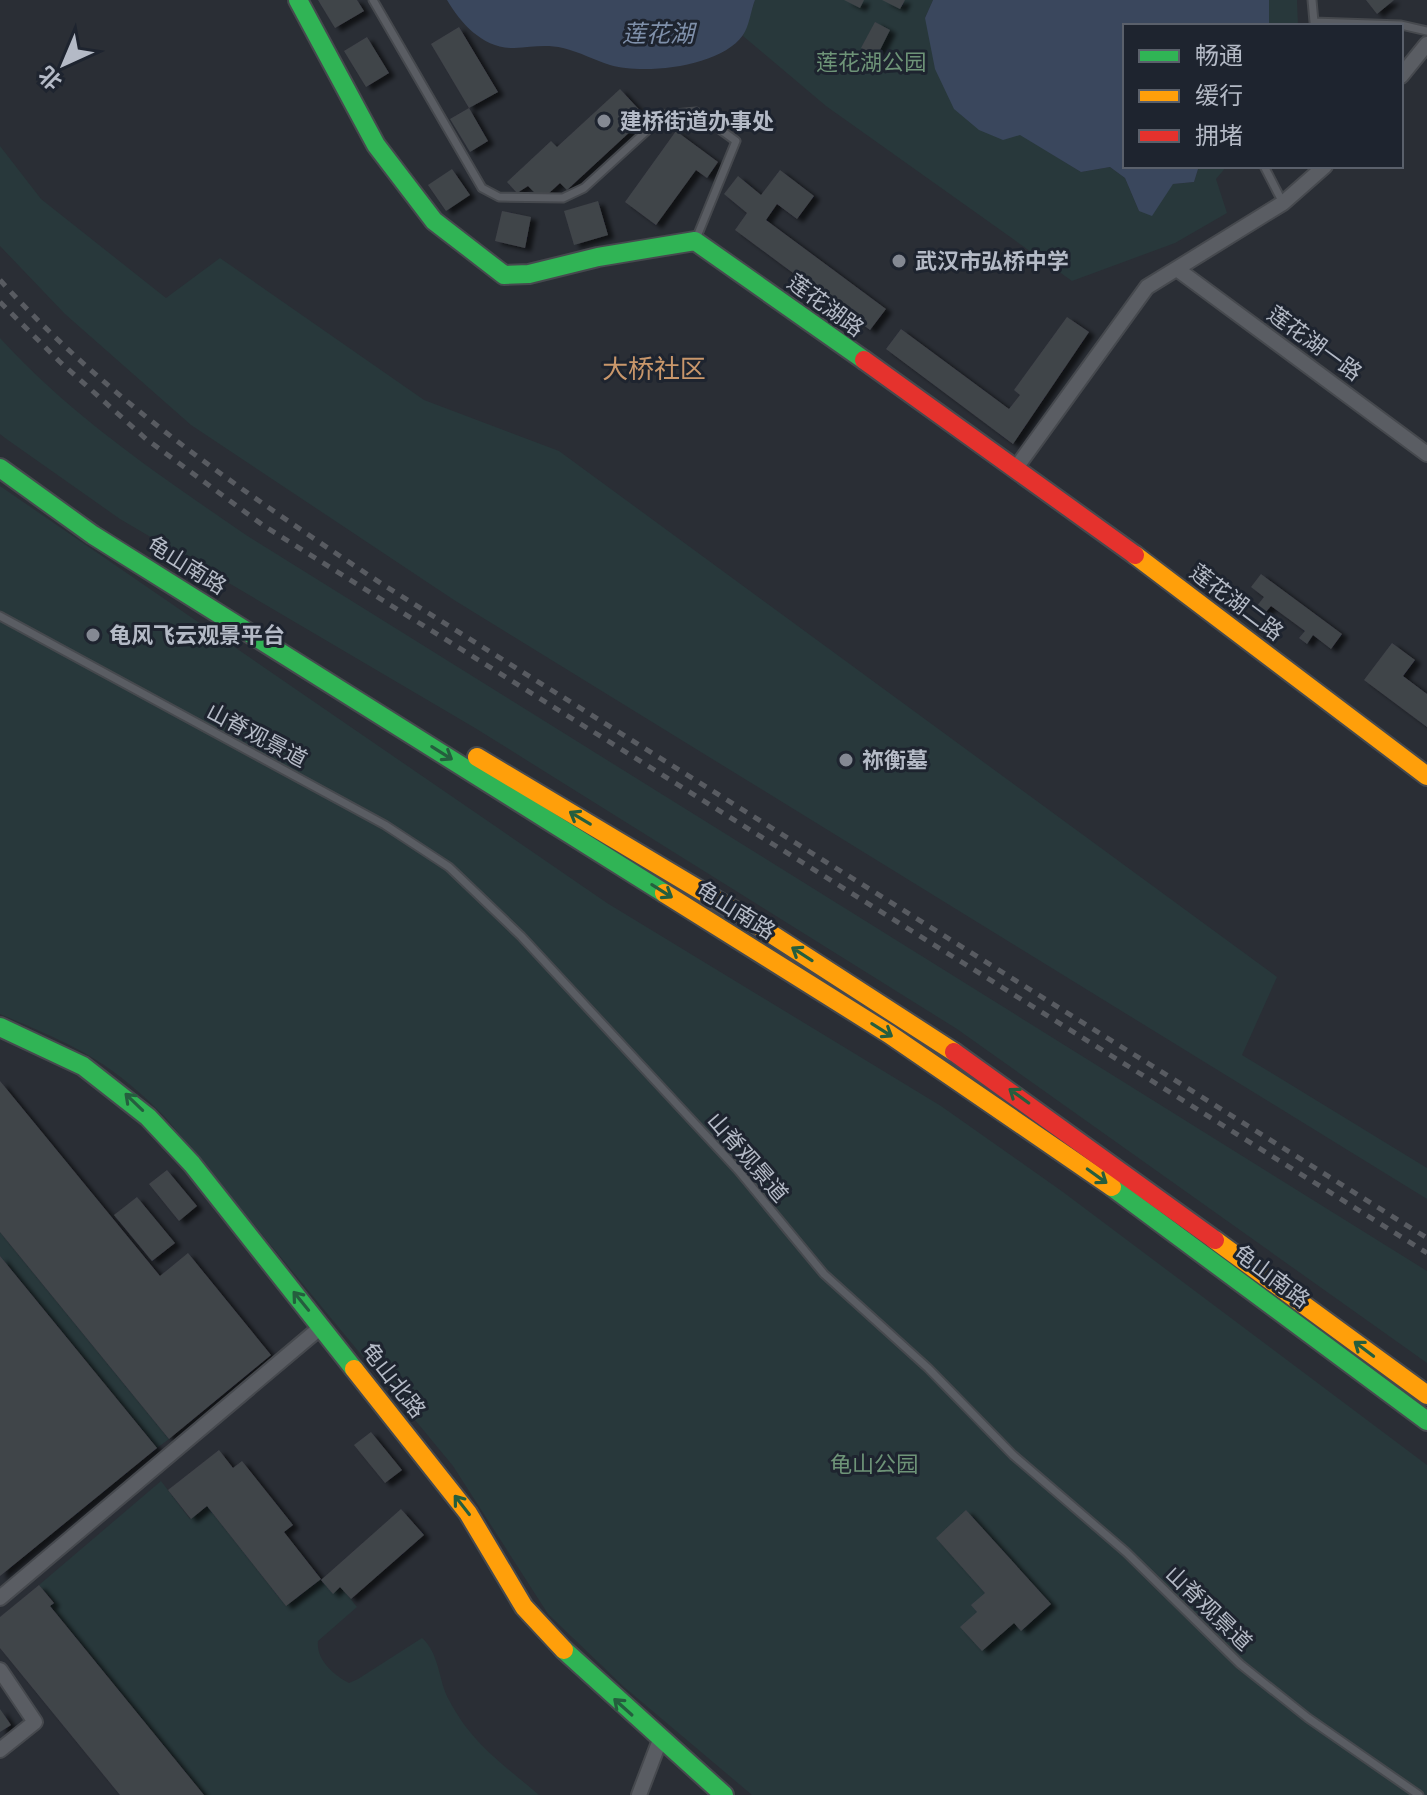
<svg xmlns="http://www.w3.org/2000/svg" width="1427" height="1795" viewBox="0 0 1427 1795" font-family="'Public Sans','Noto Sans SC',sans-serif">
  <style>
    .green { fill: #28383b }
    .water { fill: #3a475d }
    .building { fill: #41444a; filter: url(#shadow) }
    .lines { fill: none; stroke-linecap: round; stroke-linejoin: round }
    .lane-casing { stroke: #46494e; stroke-width: 11 }
    .street-casing { stroke: #46494e; stroke-width: 18 }
    .fast-casing { stroke: #46494e; stroke-width: 22 }
    .slow-casing { stroke: #46494e; stroke-width: 22 }
    .jam-casing { stroke: #46494e; stroke-width: 22 }
    .lane { stroke: #5a5d63; stroke-width: 7 }
    .street { stroke: #5a5d63; stroke-width: 14 }
    .fast { stroke: #30b455; stroke-width: 18 }
    .slow { stroke: #ff9f0a; stroke-width: 18 }
    .jam { stroke: #e5322d; stroke-width: 18 }
    .rail { stroke: #585b61; stroke-width: 5; stroke-dasharray: 8 8; stroke-linecap: butt }
    .oneway { stroke: #255e3e }
    .poi-dot { fill: #848993; stroke: #1e242f; stroke-width: 3 }
    .labels { text-anchor: middle; dominant-baseline: central; stroke-width: 6; stroke-linejoin: round; paint-order: stroke }
    .park-label { font-size: 22px; fill: #6e9478; stroke: #1e242f }
    .poi-label { font-size: 22px; font-weight: bold; fill: #b4bac6; stroke: #1e242f; text-anchor: start }
    .street-label { font-size: 22px; fill: #b4bac6; stroke: #1e242f }
    .water-label { font-size: 24px; font-style: italic; fill: #7f90aa; stroke: #1e242f }
    .quarter-label { font-size: 26px; fill: #c9976b; stroke: #1e242f }
  </style>
  <defs>
    <filter id="shadow"><feDropShadow dx="6" dy="3.5" stdDeviation="2" flood-color="#0009"/></filter>
  </defs>
  <rect width="100%" height="100%" fill="#2a2e35"/>
  <!-- green -->
  <path class="green" d="M755,0H933L925,18L1020,134L1081,172L1110,167L1125,178L1139,211L1173,184L1194,182L1199,166H1227L1216,179L1227,213L1175,243L1072,281L826,106L743,36Z
    M1269,0H1297L1298,26H1269Z
    M0,146L41,199L166,298L220,258L424,400L559,451L1277,977L1242,1055L1427,1168V1199L454,600L191,425L65,314L0,246Z
    M0,338C72,417 159,475 246,535L1427,1271V1363L957,1029L475,728L120,519L5,438L0,434Z
    M0,486L607,903L941,1106L1063,1192L1427,1465V1795H752L624,1687L548,1614L453,1466L165,1117C108,1059 73,1045 0,1014Z
    M0,1232L169,1439L157,1448L0,1256Z
    M161,1481L190,1519L207,1506L286,1606L320,1579L333,1593L341,1587L357,1607L318,1641C316,1660 334,1675 349,1683L358,1679L422,1638C440,1654 438,1680 449,1700C472,1744 503,1764 539,1795H204L50,1606L54,1602L39,1585Z"/>
  <!-- water -->
  <path class="water" d="M447,0H755C751,10 749,27 743,35C721,67 644,75 610,65C594,60 580,52 563,48C546,44 532,47 514,48C484,49 461,24 447,0Z
    M933,0H1269V26H1125V166H1199L1194,182L1173,184L1152,216L1139,211L1125,178L1110,167L1081,172L1020,135L1003,140L979,130L954,109L935,69L925,18Z"/>
  <!-- building -->
  <path class="building" d="M318,0H357L364,11L335,28Z
    M844,0H864L860,8Z
    M882,0H905L900,9Z
    M1366,0H1394L1377,14Z
    M875,22L890,30L877,56L861,48Z
    M459,27L498,92L469,108L431,44Z
    M367,37L389,73L366,87L344,51Z
    M620,89L646,117L567,190L560,183L548,194L535,193L528,186L517,193L507,182L551,141L557,147Z
    M469,108L488,141L470,152L450,119Z
    M676,131L718,162L707,178L696,170L656,225L625,202Z
    M452,169L470,195L446,211L428,185Z
    M780,170L814,196L797,219L777,204L766,220L886,309L870,330L735,230L747,213L724,194L738,176L761,195Z
    M598,201L608,235L574,245L564,211Z
    M502,211L531,217L525,248L495,241Z
    M1067,317L1089,332L1013,444L886,349L901,329L1009,409L1020,395L1014,390Z
    M1261,574L1342,634L1331,649L1313,635L1307,644L1299,638L1305,631L1271,606L1265,613L1256,607L1264,597L1251,587Z
    M1392,643L1415,660L1403,676L1427,694V727L1364,680Z
    M0,1081L160,1276L188,1253L271,1355L169,1439L0,1232Z
    M167,1170L197,1206L179,1221L149,1184Z
    M137,1197L175,1243L152,1261L114,1215Z
    M0,1256L157,1448L0,1576Z
    M371,1432L402,1470L385,1483L354,1445Z
    M219,1450L233,1468L242,1461L293,1525L284,1532L321,1579L286,1606L207,1506L191,1519L168,1490Z
    M401,1509L424,1535L351,1599L340,1587L333,1594L321,1580Z
    M966,1510L1051,1604L1021,1631L1014,1623L982,1651L960,1627L977,1612L971,1605L985,1593L936,1538Z
    M39,1585L54,1603L50,1606L204,1795H120L0,1648V1617Z
    M0,1709L11,1725L0,1732Z"/>
  <g class="lines">
    <!-- lane casing -->
    <g class="lane-casing">
      <path id="lane" d="M373,0L482,188L499,197L563,198L584,188L664,115L696,112L736,141L696,239
        M1312,0L1314,22L1401,25L1427,31
        M1264,166L1283,203
        M0,616L385,825L449,867L521,936L738,1170L824,1274L928,1368L1013,1455L1126,1552L1240,1664L1308,1718L1419,1795"/>
    </g>
    <!-- street casing -->
    <g class="street-casing">
      <path id="street" d="M1401,76L1427,44
        M1177,269L1427,454
        M1016,468L1147,287L1283,203L1325,166
        M0,1598L321,1327
        M0,1670L35,1722L0,1750
        M639,1795L660,1740"/>
    </g>
    <!-- fast casing -->
    <g class="fast-casing">
      <path id="fast" d="M298,0L376,145L434,221L504,275L529,274L598,257L695,241L864,360
        M0,468L93,535L664,893
        M0,1027L83,1066L148,1117L192,1164L354,1369
        M1112,1187L1427,1421
        M564,1650L724,1795"/>
    </g>
    <!-- slow casing -->
    <g class="slow-casing">
      <path id="slow" d="M1135,555L1427,776
        M477,757L745,917L954,1052
        M664,893L889,1034L1112,1187
        M1215,1240L1427,1395
        M354,1369L468,1513L524,1607L564,1650"/>
    </g>
    <!-- jam casing -->
    <g class="jam-casing">
      <path id="jam" d="M864,360L1135,555
        M954,1052L1215,1240"/>
    </g>
    <!-- lane -->
    <use href="#lane" class="lane"/>
    <!-- street -->
    <use href="#street" class="street"/>
    <!-- fast -->
    <use href="#fast" class="fast"/>
    <!-- slow -->
    <use href="#slow" class="slow"/>
    <!-- jam -->
    <use href="#jam" class="jam"/>
    <!-- rail -->
    <path class="rail" d="M0,280C110,403 245,493 382,584L1427,1238
      M0,302L59,361L146,439L264,526L1427,1253"/>
  </g>
  <!-- one-way arrows -->
  <defs><path id="oneway-shaft" d="M-6 0H5M1.5-3L5.5 0L1.5 3" fill="none" stroke-width="1.6" stroke-linecap="round" stroke-linejoin="round" transform="scale(2)"/></defs>
  <g class="oneway">
    <use href="#oneway-shaft" transform="translate(442 753) rotate(32)"/>
    <use href="#oneway-shaft" transform="translate(580 818) rotate(-149)"/>
    <use href="#oneway-shaft" transform="translate(662 891) rotate(32)"/>
    <use href="#oneway-shaft" transform="translate(802 954) rotate(-147)"/>
    <use href="#oneway-shaft" transform="translate(882 1030) rotate(32)"/>
    <use href="#oneway-shaft" transform="translate(1019 1096) rotate(-144)"/>
    <use href="#oneway-shaft" transform="translate(134 1102) rotate(-136)"/>
    <use href="#oneway-shaft" transform="translate(1097 1176) rotate(36)"/>
    <use href="#oneway-shaft" transform="translate(301 1301) rotate(-129)"/>
    <use href="#oneway-shaft" transform="translate(1364 1349) rotate(-143)"/>
    <use href="#oneway-shaft" transform="translate(462 1505) rotate(-128)"/>
    <use href="#oneway-shaft" transform="translate(623 1707) rotate(-138)"/>
  </g>
  <!-- markers -->
  <g class="poi-dot">
    <circle cx="604" cy="121" r="8"/>
    <circle cx="899" cy="261" r="8"/>
    <circle cx="93" cy="635" r="8"/>
    <circle cx="846" cy="760" r="8"/>
  </g>
  <g class="labels">
    <!-- park labels -->
    <g class="park-label">
      <text x="871" y="62">莲花湖公园</text>
      <text x="874" y="1464">龟山公园</text>
    </g>
    <!-- poi labels -->
    <g class="poi-label">
      <text x="620" y="121">建桥街道办事处</text>
      <text x="915" y="261">武汉市弘桥中学</text>
      <text x="109" y="635">龟风飞云观景平台</text>
      <text x="862" y="760">祢衡墓</text>
    </g>
    <!-- street labels -->
    <g class="street-label">
      <text transform="translate(826 305) rotate(36)">莲花湖路</text>
      <text transform="translate(1315 343) rotate(36)">莲花湖一路</text>
      <text transform="translate(187 565) rotate(32)">龟山南路</text>
      <text transform="translate(1237 602) rotate(37)">莲花湖二路</text>
      <text transform="translate(257 735) rotate(28)">山脊观景道</text>
      <text transform="translate(736 910) rotate(32)">龟山南路</text>
      <text transform="translate(748 1157) rotate(49)">山脊观景道</text>
      <text transform="translate(1272 1276) rotate(37)">龟山南路</text>
      <text transform="translate(394 1380) rotate(52)">龟山北路</text>
      <text transform="translate(1209 1608) rotate(44)">山脊观景道</text>
    </g>
    <!-- water labels -->
    <g class="water-label">
      <text x="658" y="33">莲花湖</text>
    </g>
    <!-- quarter labels -->
    <g class="quarter-label">
      <text x="654" y="368">大桥社区</text>
    </g>
  </g>
  <!-- legend -->
  <rect x="1123" y="24" width="280" height="144" fill="#1e242f" stroke="#5a606b" stroke-width="2"/>
  <rect x="1139" y="50" width="40" height="12" fill="#30b455" stroke="#5a606b" stroke-width="2"/>
  <text x="1195" y="64" font-size="24" fill="#b4bac6">畅通</text>
  <rect x="1139" y="90" width="40" height="12" fill="#ff9f0a" stroke="#5a606b" stroke-width="2"/>
  <text x="1195" y="104" font-size="24" fill="#b4bac6">缓行</text>
  <rect x="1139" y="130" width="40" height="12" fill="#e5322d" stroke="#5a606b" stroke-width="2"/>
  <text x="1195" y="144" font-size="24" fill="#b4bac6">拥堵</text>
  <!-- north arrow -->
  <g transform="translate(64 64) rotate(224)" stroke="#1e242f" stroke-width="6" paint-order="stroke">
  <path d="M0-6L14 30L0 20L-14 30Z" fill="#b4bac6"/>
  <text y="-12" font-size="22" font-weight="bold" text-anchor="middle" fill="#b4bac6">北</text>
  </g>
</svg>
